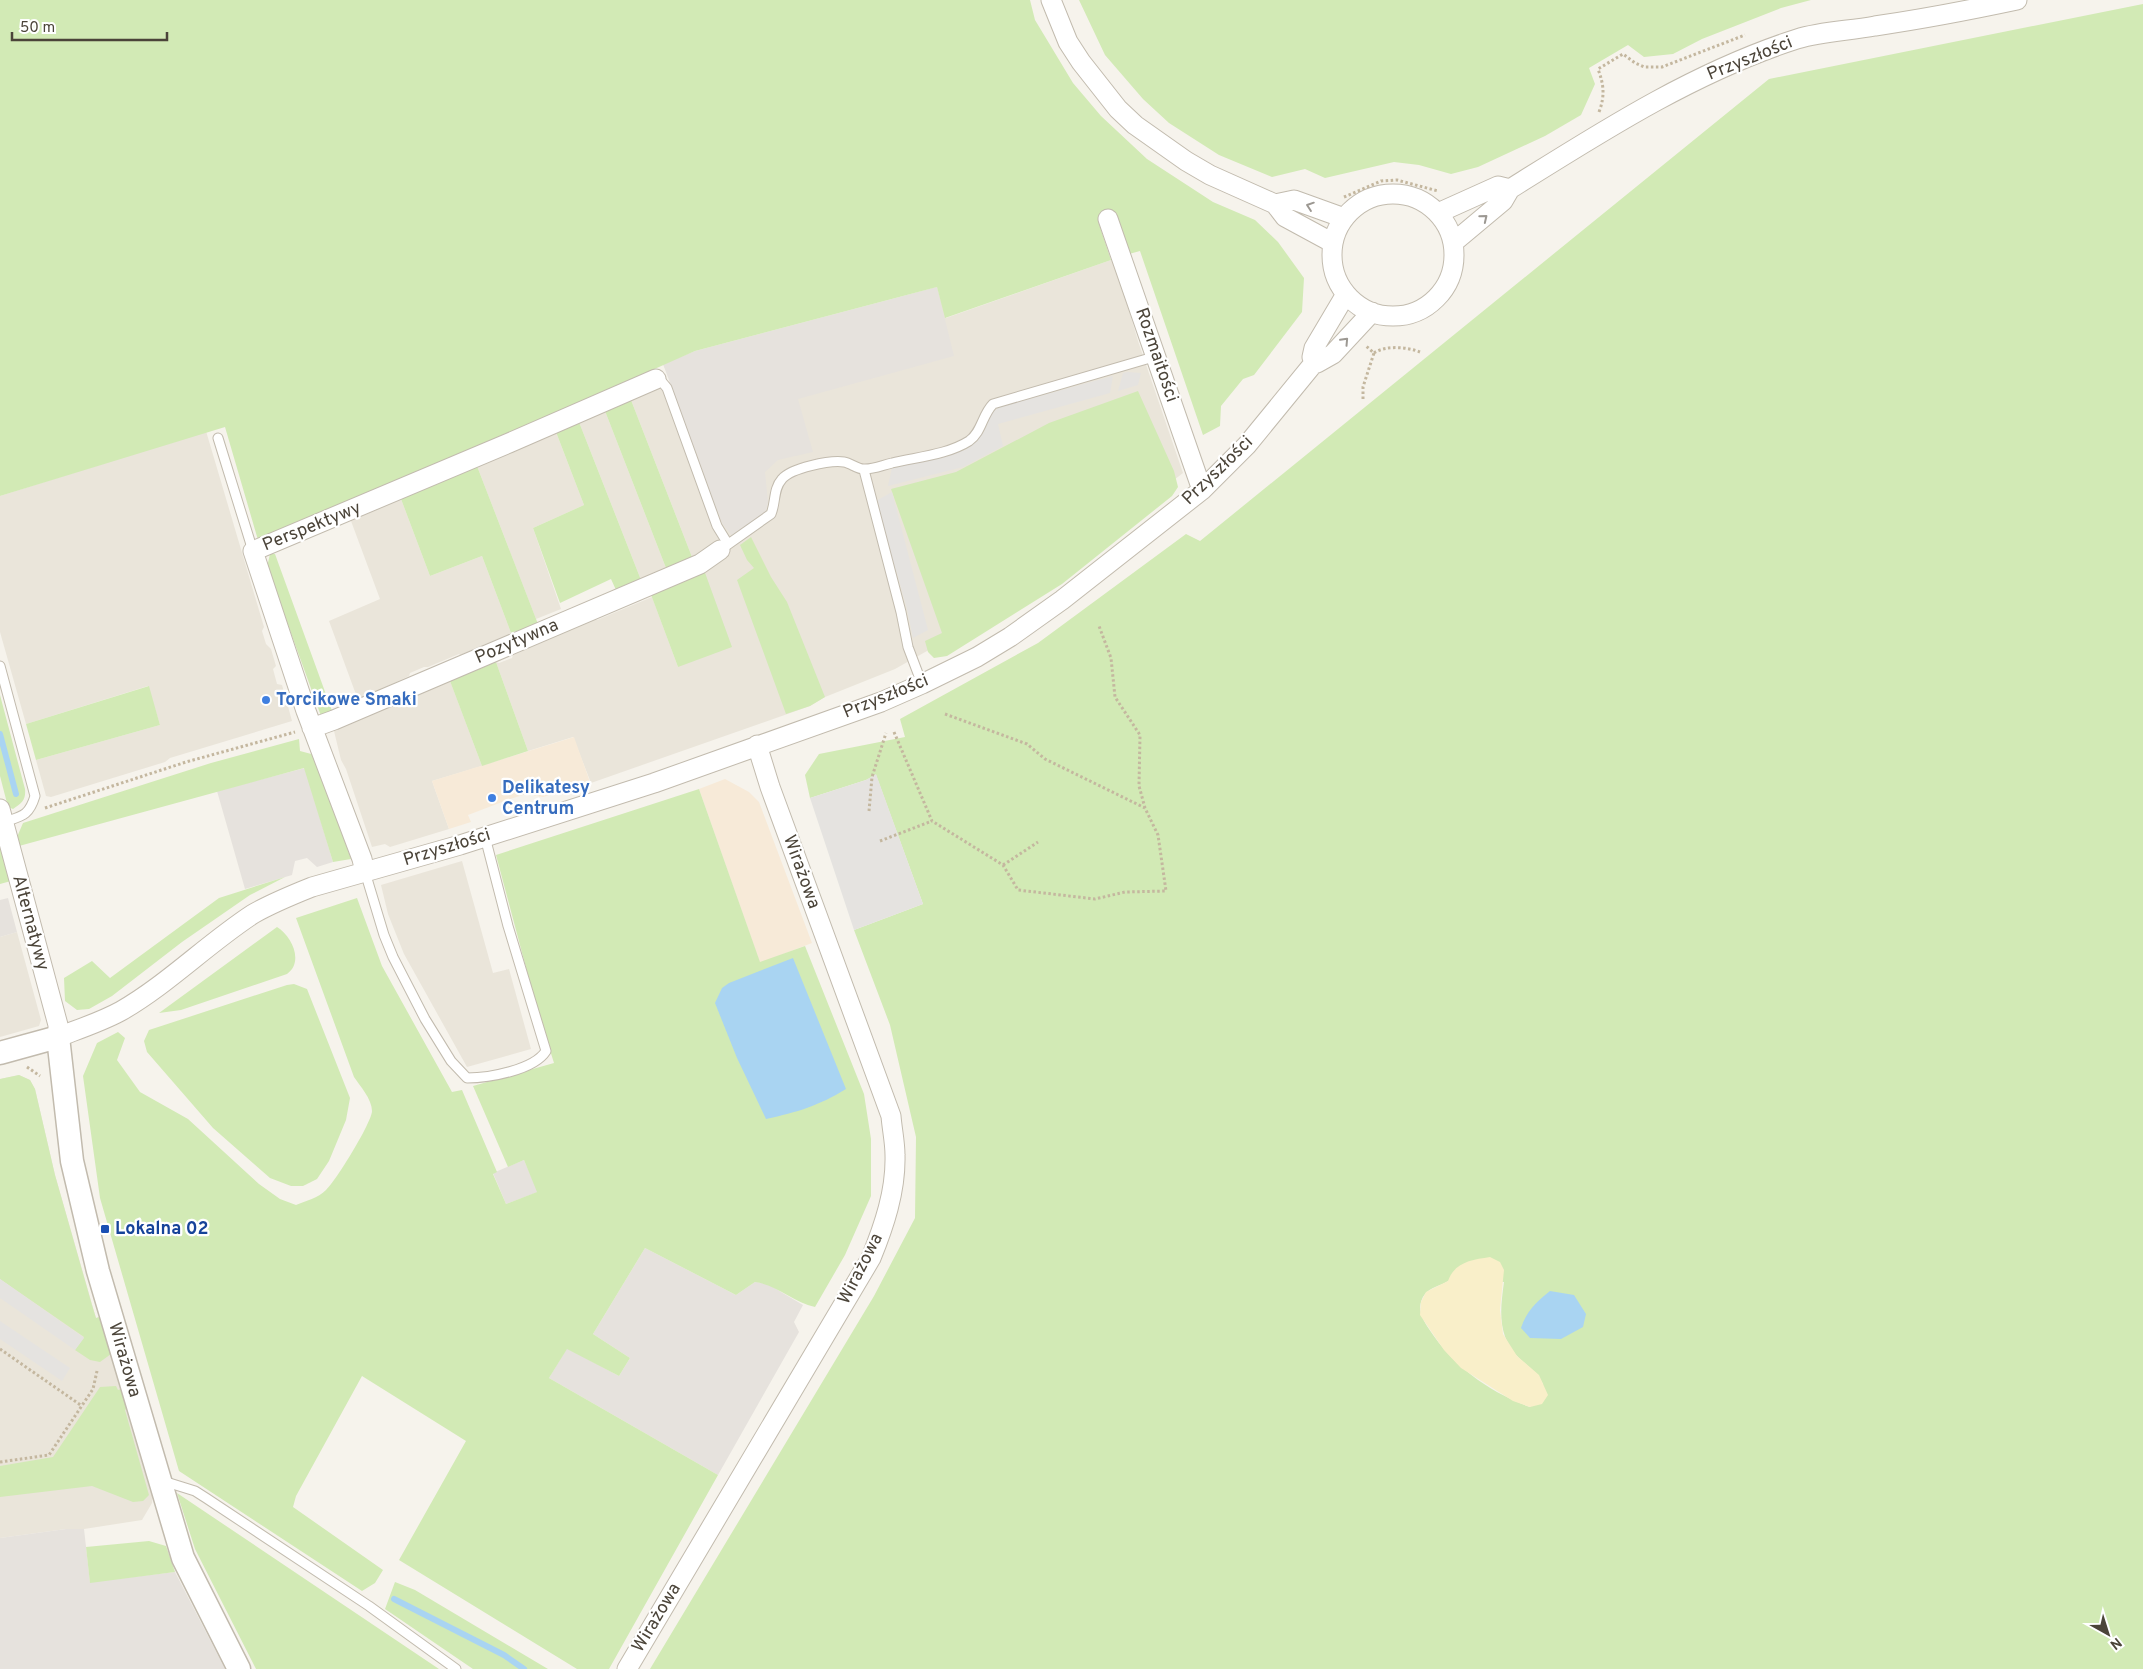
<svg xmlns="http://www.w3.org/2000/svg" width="2143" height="1669" viewBox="0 0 2143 1669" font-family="Overpass,sans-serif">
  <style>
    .residential { fill: #eae5da }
    .commercial { fill: #f7ead8 }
    .industrial { fill: #e6e2dd }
    .green { fill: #d2eab5; fill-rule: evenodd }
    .sand { fill: #f9efc9 }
    .parking { fill: #e5e3e0 }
    .water { fill: #a9d4f2 }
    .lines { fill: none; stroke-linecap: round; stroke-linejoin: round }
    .stream { stroke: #a9d4f2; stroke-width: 6 }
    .service-casing { stroke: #c2bbae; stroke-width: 11 }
    .minor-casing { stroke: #c2bbae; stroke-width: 21 }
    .tertiary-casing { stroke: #c2bbae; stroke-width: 25 }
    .path { stroke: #c4b79f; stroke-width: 3; stroke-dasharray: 2.5 2.5; stroke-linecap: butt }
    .service { stroke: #fff; stroke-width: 9 }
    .minor { stroke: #fff; stroke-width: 19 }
    .tertiary { stroke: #fff; stroke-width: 22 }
    .oneway { stroke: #9c9892 }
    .shop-dot { fill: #3f7fe0; stroke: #fff; stroke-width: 2 }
    .transit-dot { fill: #1a4fb4; stroke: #fff; stroke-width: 2 }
    .labels { text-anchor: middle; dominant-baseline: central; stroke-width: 4.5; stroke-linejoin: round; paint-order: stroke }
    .street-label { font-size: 18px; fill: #4b4439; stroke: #fff }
    .shop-label { font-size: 18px; font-weight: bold; fill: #366cbe; stroke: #fff; text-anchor: start }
    .transit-label { font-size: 18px; font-weight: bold; fill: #164399; stroke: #fff; text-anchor: start }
  </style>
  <rect width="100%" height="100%" fill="#f6f3ec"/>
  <!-- residential -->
  <path class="residential" d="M1111,260L1117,270L1138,341L1183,473L1023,597L895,669L825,697L810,706L591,783L573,737L528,751L496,662L499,663L512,658L513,655L595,618L597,620L652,597L678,667L704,566L728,557L718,546L692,557L631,400L671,381L663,364L937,287L946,318Z
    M605,411L666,568L641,580L579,422Z
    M206,431L264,627L262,631L266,644L271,649L276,666L273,669L277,684L282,685L292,721L170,758L165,762L51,797L46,796L36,760L160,725L148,686L26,724L0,632V496Z
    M556,432L584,505L533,528L561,609L536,619L477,466Z
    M401,499L430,576L482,556L511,633L460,655L459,654L428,667H424L410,673L409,676L358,700L329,621L380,599L351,521Z
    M449,678L482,766L432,781L449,829L390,847L385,844L372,847L346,769L341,760L334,731L338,726L423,689H430L446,683Z
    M462,861L493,973L509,969L531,1049L467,1067L404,954L388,914L381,885Z
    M17,932L41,1020L39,1026L0,1037V937Z
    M19,1075L30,1080L35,1089L55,1175L96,1318L103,1316L153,1492L152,1503L142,1520L84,1529H66L0,1538V1079Z"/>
  <!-- commercial -->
  <path class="commercial" d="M574,737L590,782L543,797L526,794L510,799L468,815L471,822L449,829L432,781Z
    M725,779L749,792L759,802L812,943L760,963L699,789Z"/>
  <!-- industrial -->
  <path class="industrial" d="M937,287L954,356L798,399L813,452L778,460L765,472L768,502L765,513L732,536L722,523L663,364L695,351Z
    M305,768L333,862L317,867L307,858L295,861L292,875L245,889L217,791Z
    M8,898L17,932L0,937V900Z
    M524,1160L538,1192L506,1204L493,1173Z
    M645,1248L736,1295L755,1282L766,1283L803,1305L794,1322L799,1332L718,1475L549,1378L567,1348L619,1376L630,1358L593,1334Z
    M66,1529H84L90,1582L175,1572L225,1669H0V1538Z"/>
  <!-- green -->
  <path class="green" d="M0,0H1030L1035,20L1073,83L1101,116L1147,159L1213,202L1255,220L1278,242L1304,278L1302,312L1254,375L1243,379L1221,406L1220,426L1203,435L1140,251L1129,254L1115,215L1098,221L1111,260L945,318L937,287L695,351L596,395L258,540L225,427L0,496Z
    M1079,0H1811L1781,8L1702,39L1673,54L1644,57L1628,45L1589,68L1595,84L1581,115L1545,136L1478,167L1451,174L1419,165L1394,162L1325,178L1305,169L1272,177L1219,155L1169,123L1143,99L1105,55Z
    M2143,4V1669H650L874,1296L915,1218L916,1137L890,1025L854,930L923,904L876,775L866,780L810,798L805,775L819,754L905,737L900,719L1038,643L1186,534L1200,541L1769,79ZM1448,1281L1504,1282C1500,1311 1497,1337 1520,1359C1529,1367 1538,1373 1543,1384L1530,1407C1489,1392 1453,1366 1429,1329C1421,1317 1416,1306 1425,1294C1429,1288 1442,1285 1448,1281Z
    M1138,391L1174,471L1178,487L1172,496L1062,584L947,656L934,658L928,652L925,641L942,633L891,489L956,472L1049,423Z
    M631,400L692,557L666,568L605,411Z
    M579,422L641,580L616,590L611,579L560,603L533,528L584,505L556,432Z
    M477,466L538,624L518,633L516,631L511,633L482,556L430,576L401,499Z
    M751,537L771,577L787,602L825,697L810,706L786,714L737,580L754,568L747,560L740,545Z
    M270,554H275L332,711L321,716L267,567Z
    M704,570L732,647L678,667L650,592Z
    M496,662L528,751L482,766L450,681Z
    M149,686L160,725L36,760L26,724Z
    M0,695L25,789C26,800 22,803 13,809L8,807L0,776Z
    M299,739L300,751L315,755L351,859L333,862L304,768L19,846L17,837L23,823L211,763Z
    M699,789L760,962L805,946L864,1094L871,1139V1196L845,1255L815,1307C793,1302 777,1285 755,1282L736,1295L645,1248L593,1334L630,1358L619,1376L567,1349L549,1378L718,1475L609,1669H577L399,1560L466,1441L362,1376L296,1496L293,1507L383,1570L375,1583L362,1591L179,1471L100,1198L83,1076L97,1043L118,1032L125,1038L117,1060L140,1092L188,1119L259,1184L280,1199L296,1205C306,1201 318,1198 326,1190C336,1181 372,1122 372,1111C372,1099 360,1086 354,1077L296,918L357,898L382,966L452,1092L462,1090L497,1172L493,1174L506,1204L537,1192L524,1160L508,1167L473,1086L554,1063L537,1009L496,855Z
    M0,842L11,881L0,884Z
    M285,877L250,895L182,942L112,996L89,1009L77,1010L65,1001L64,978L92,961L110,978L219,898Z
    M277,927C292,936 304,962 287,974L181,1010L159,1013Z
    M294,984L307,989L350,1098L346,1120L329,1161L317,1179L303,1186H291L270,1178L213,1128L147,1052L144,1041L149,1030L287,985Z
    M19,1075L30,1080L35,1089L55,1175L92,1305L96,1318L103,1316L112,1348L111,1354L100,1362L90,1360L75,1350L84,1337L0,1279V1079Z
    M116,1386L118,1390L123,1388L129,1407L125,1410L149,1495L143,1501L133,1502L92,1486L0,1497V1466L53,1457L100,1387Z
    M177,1493L439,1669H256L195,1549Z
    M149,1541L166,1546L175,1572L90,1583L86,1547Z
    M395,1582L415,1590L548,1669H473L385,1609Z"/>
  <!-- sand -->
  <path class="sand" d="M1490,1257L1500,1262L1504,1270L1500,1310L1503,1334L1517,1356L1539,1375L1548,1395L1542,1404L1530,1407L1513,1401L1461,1368L1444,1350L1420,1315L1421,1302L1426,1292L1448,1281C1455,1262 1471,1260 1490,1257Z"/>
  <!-- parking -->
  <path class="parking" d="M1128,372L1141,373L1138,385L1118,391L1123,373Z
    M1113,376L1110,393L998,424L1003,446L963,467L888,486L892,468L965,450L977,441L984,432L990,415L999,407Z
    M892,492L928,630L913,638L906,605L876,501Z
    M876,774L923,904L854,930L810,798L866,780Z
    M0,1279L84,1338L75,1350L0,1298Z
    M0,1321L70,1368L62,1381L0,1339Z"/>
  <!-- water -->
  <path class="water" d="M793,958L846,1089C818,1106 798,1112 766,1119L737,1058L715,1003L722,988L729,983Z
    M1550,1291L1574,1295L1586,1314L1583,1327L1561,1339L1530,1338L1521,1328C1526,1312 1537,1301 1550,1291Z"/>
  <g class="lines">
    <!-- stream -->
    <path class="stream" d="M0,734L16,794
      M394,1599L504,1655L524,1669"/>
    <!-- service casing -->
    <g class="service-casing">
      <path id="service" d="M656,379L662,382L667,388L717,526L728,544
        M218,438L253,551
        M864,470L901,612L908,647L922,684
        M720,550L771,514C776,502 773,489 782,479C791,468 830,460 844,462C851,463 858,470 865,469C874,469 883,465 892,463C916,457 947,455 969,441C982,432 982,415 993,404L1157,356
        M0,666L35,796C29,816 22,816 4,822
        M365,872L384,935L393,957L425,1019L451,1061L467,1078C489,1078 534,1070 546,1051L508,926L485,837
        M163,1481L195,1491L206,1498L369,1606L456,1669"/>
    </g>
    <!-- minor casing -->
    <g class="minor-casing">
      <path id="minor" d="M1051,0L1068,42L1081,62L1118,109L1135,125L1186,161L1210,175L1275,204L1285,217L1333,243
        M1332 255a61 61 0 1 1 122 0a61 61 0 1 1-122 0Z
        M1275,204L1294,200L1344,218
        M1438,213L1498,186L1510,189
        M1108,219L1202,490
        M1454,242L1503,201L1510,189C1601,132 1694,72 1797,39C1823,31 1849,31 1875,26C1923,19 1970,10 2017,0
        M1314,363L1312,357L1314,348L1346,294
        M312,728L334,720L700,564L720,550
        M0,809L58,1025V1037C79,1029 101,1022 121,1011C168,984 207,944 253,914C272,903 292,895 312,887L460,845L654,783L881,702L922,684L977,657L1010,637L1062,600L1202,490L1247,445L1314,363H1317L1333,354L1372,312
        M365,872L362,859L306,711L253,551L509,443L656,379
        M627,1669L871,1258C884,1226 896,1191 895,1155C895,1142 892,1129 891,1116L770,787L757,745"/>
    </g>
    <!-- tertiary casing -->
    <g class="tertiary-casing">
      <path id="tertiary" d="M0,1053L58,1037L72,1161L98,1271L183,1558L239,1669"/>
    </g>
    <!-- path -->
    <path class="path" d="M1599,112C1605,96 1604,85 1598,69L1623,54L1635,63L1644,67H1662L1745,35
      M1344,197L1381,181L1397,180L1438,191
      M1374,353C1385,345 1408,347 1420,352
      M1363,399V387L1374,353L1366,346
      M945,714L1027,744L1045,759L1145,808
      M894,732L932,821L1003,865L1018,890L1095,899L1125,892L1166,891L1158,835L1145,808L1139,786L1140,735L1115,697L1111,658L1099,626
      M45,808L186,762L295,732
      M869,811L872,777L886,733
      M880,841L932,821
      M1003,865L1038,842
      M27,1067L40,1076
      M0,1349L82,1406
      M0,1462L49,1455L93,1389L97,1371"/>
    <!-- service -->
    <use href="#service" class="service"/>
    <!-- minor -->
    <use href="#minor" class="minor"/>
    <!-- tertiary -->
    <use href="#tertiary" class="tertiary"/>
  </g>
  <!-- one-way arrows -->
  <defs><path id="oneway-chevron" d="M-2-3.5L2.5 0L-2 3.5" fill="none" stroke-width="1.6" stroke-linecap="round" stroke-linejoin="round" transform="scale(1.25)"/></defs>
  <g class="oneway">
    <use href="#oneway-chevron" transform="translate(1310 206) rotate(-161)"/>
    <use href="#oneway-chevron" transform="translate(1484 218) rotate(-39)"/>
    <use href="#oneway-chevron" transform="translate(1345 341) rotate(-47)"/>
  </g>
  <!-- markers -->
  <g class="shop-dot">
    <circle cx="266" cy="700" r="5"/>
    <circle cx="492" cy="798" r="5"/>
  </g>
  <rect class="transit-dot" x="100" y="1224" width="10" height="10" rx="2.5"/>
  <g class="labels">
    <!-- street labels -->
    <g class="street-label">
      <text transform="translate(1750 59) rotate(-22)">Przyszłości</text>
      <text transform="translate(1156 355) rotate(71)">Rozmaitości</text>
      <text transform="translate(1218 471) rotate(-44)">Przyszłości</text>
      <text transform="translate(312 527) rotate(-22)">Perspektywy</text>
      <text transform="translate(517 642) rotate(-23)">Pozytywna</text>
      <text transform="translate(886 697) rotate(-22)">Przyszłości</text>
      <text transform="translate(447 848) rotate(-17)">Przyszłości</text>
      <text transform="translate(801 872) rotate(70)">Wirażowa</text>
      <text transform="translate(30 923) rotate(75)">Alternatywy</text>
      <text transform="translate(861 1269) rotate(-63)">Wirażowa</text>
      <text transform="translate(124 1360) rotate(74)">Wirażowa</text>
      <text transform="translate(657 1618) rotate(-59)">Wirażowa</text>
    </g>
    <!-- shop labels -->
    <g class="shop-label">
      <text x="276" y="700">Torcikowe Smaki</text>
      <text x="502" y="788">Delikatesy<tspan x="502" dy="21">Centrum</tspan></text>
    </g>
    <!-- transit labels -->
    <g class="transit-label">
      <text x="115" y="1229">Lokalna 02</text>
    </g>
  </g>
  <!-- north arrow -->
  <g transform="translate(2108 1634) rotate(141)" stroke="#ffffff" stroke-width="4" paint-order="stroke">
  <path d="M0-4L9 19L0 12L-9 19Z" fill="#4b4439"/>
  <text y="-8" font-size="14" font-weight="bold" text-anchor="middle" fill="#4b4439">N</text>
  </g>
  <!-- scale -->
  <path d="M12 32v8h155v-8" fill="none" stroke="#4b4439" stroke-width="2.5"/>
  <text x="20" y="32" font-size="15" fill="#4b4439" stroke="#ffffff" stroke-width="4" paint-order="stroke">50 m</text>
</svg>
